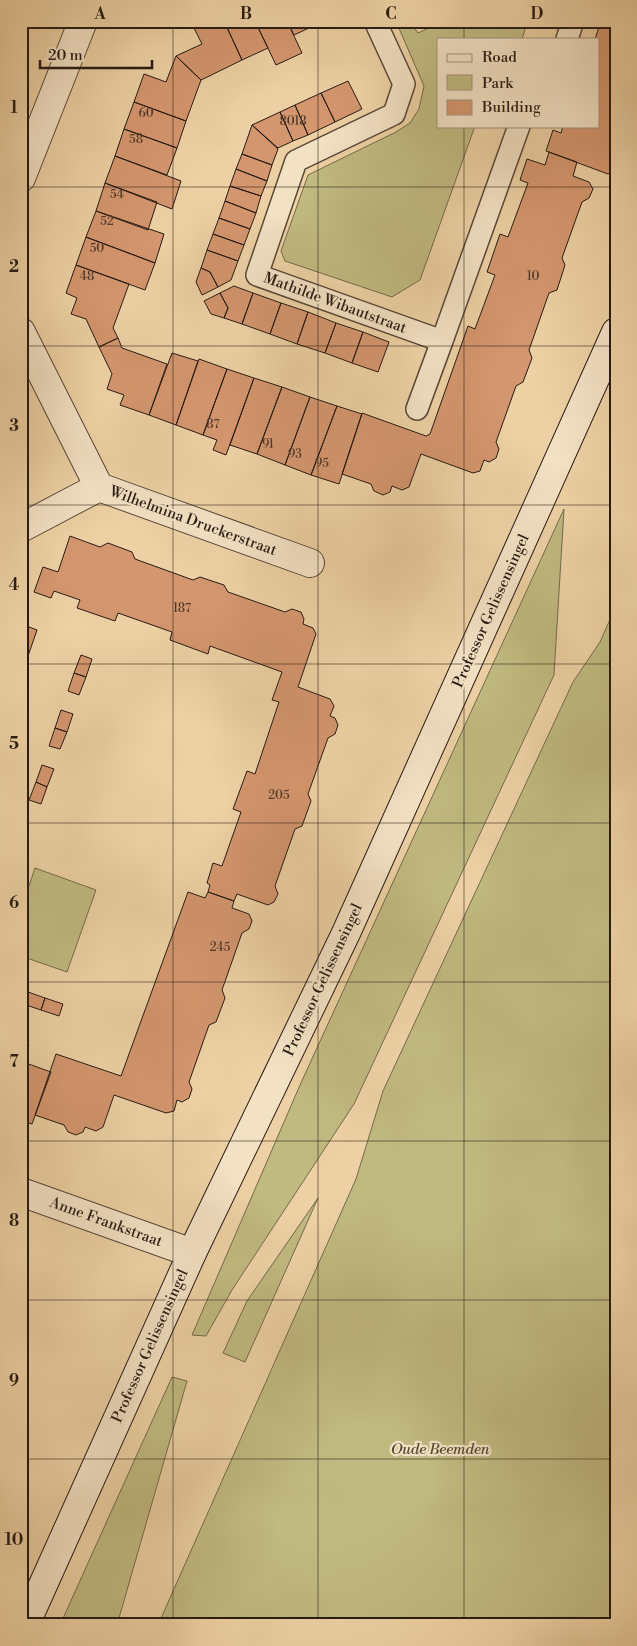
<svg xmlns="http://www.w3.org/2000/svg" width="637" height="1646" viewBox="0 0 637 1646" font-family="'Libre Bodoni',serif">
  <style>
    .green { fill: #c0b980; stroke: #746a4a }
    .building { fill: #d4966e; stroke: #271b14 }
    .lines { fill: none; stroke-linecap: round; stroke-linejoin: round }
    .lane-casing { stroke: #584838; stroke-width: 24 }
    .street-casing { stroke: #584838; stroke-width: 30 }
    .secondary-casing { stroke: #271b14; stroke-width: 30 }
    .lane { stroke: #f3e1c4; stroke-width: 21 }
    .street { stroke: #f3e1c4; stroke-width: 28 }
    .secondary { stroke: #f3e1c4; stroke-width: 28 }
    .grid { fill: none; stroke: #271b14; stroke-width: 1; stroke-opacity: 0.55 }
    .labels { text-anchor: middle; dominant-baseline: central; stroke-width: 4.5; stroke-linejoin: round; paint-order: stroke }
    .number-label { font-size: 12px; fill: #523a2a }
    .street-label { font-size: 15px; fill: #271b14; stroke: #f3e1c4 }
    .park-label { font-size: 15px; font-style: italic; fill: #554a34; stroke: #f3e1c4 }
    .neatline { fill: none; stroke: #271b14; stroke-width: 2 }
    .grid-label { font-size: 16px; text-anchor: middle; font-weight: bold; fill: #271b14 }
  </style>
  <rect width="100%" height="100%" fill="#edd1a4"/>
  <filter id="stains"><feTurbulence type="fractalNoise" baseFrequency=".004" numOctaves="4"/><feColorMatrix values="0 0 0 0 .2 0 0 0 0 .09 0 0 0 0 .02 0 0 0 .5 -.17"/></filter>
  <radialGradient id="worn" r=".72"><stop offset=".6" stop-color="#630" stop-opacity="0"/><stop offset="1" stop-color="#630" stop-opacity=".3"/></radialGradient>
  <!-- green -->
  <path class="green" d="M401,21H409L418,33L444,21H528L522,39H438V126H475L420,280L392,297L285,261L281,251L308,175L396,132L410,123L419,109L424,86L398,26Z
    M564,509L554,675L354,1104L232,1290L206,1336L192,1335L300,1085Z
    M616,606V1625H158L356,1179L383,1091L573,682L600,642Z
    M35,868L96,890L67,972L21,956V909Z
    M318,1198L245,1362L223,1353L247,1301Z
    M172,1377L187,1381L117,1625H60Z"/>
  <!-- building -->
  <path class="building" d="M224,21H255L268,48L242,60Z
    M224,21L242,60L201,80L176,56L202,44L191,22Z
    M255,21H287L302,53L276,65Z
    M287,21H324L294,35Z
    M601,21H616V170L608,174L546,151L553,130L561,133L563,126H598V39H595Z
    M176,56L201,80L186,121L134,102L144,74L166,82Z
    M348,81L362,109L335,122L321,93Z
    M321,93L335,122L308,135L295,105Z
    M134,102L186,121L177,148L124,129Z
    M295,105L308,135L293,141L280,112Z
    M280,112L293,141L278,148L252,125Z
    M252,125L278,149L272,165L242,154Z
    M124,129L177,148L167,175L115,156Z
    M549,152L577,162L573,176L589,182L593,189L589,198L582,202L562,258L565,265L557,290L549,293L529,350L532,358L523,382L516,386L496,442L499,449L496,458L489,462L484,460L480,471L473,473L421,454L409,487L402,490L392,486L390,492L383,495L374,491L371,484L342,474L362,413L426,436L430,434L468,326L475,329L495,275L487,272L500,234L508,237L528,183L520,180L527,159L545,165Z
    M242,154L272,165L267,181L236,169Z
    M115,156L181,181L172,209L105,183Z
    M236,169L267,181L261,196L230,186Z
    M105,183L157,202L148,230L96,211Z
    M230,186L261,196L256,213L225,201Z
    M225,201L256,213L250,229L219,218Z
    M96,211L164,234L155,263L86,237Z
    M219,218L250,229L244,245L213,234Z
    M213,234L244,245L238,261L207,250Z
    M86,237L155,263L145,290L76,265Z
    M207,250L238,261L231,280L218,287L210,272L201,268Z
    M76,265L129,284L113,328L118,338L99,347L86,319L71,314L77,298L66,293Z
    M201,268L210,272L218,287L202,295L196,282Z
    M234,286L253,293L242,324L224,318L228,308L220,293Z
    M220,293L228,308L224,318L211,314L204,301Z
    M253,293L281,303L270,334L242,324Z
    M281,303L308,312L297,344L270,334Z
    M308,312L336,323L325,353L297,344Z
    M336,323L363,332L352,363L325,353Z
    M363,332L389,342L378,372L352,363Z
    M118,338L122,348L167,364L149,415L120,405L124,395L107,389L112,374L99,347Z
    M172,353L198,361L176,425L149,415Z
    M199,359L227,369L203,435L176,425Z
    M227,369L254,378L226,455L213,450L217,440L203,435Z
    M254,378L282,387L257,454L230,445Z
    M282,387L310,397L285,465L257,454Z
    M310,397L337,406L311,475L285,465Z
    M337,406L362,414L339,484L311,475Z
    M70,536L100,547L108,543L132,552L135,559L193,580L200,577L224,585L228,592L285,612L292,609L301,612L304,619L303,624L313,628L316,634L298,687L330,699L334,706L330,716L335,718L338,725L335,734L328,738L308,794L311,801L302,826L295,829L275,886L278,894L274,902L268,905L237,894L234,901L208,892L210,885L207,883L213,863L222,866L241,812L233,809L247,771L255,774L279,702L272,700L282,672L210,646L208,654L170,640L172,632L118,613L115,621L77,608L80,600L54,591L51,598L34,592L43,567L58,572Z
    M21,624L37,630L28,656L21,654Z
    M21,654L28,656L21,674Z
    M81,655L92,659L86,677L74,673Z
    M74,673L86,677L79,695L68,691Z
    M61,710L73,714L67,732L55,728Z
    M55,728L67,732L60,749L49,746Z
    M42,765L54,769L47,787L36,782Z
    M36,782L47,787L41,804L29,800Z
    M188,892L205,898L208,892L234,901L232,908L249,914L252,921L249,929L242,933L222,990L225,998L216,1022L209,1025L189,1082L192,1089L189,1098L182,1102L177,1100L174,1111L166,1113L114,1095L103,1127L96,1131L85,1127L83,1132L76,1135L68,1132L64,1125L35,1115L56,1054L121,1076Z
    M28,992L45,998L41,1010L23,1004Z
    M45,998L63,1004L59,1016L41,1010Z
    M21,1042L29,1045L21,1068Z
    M23,1062L51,1072L32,1124L21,1120V1068Z"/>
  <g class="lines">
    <!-- lane casing -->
    <g class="lane-casing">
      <path id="lane" d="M375,21L404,84L394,114L296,161L257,275L442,341L519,126
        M567,39L573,21
        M417,409L442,341"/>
    </g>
    <!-- street casing -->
    <g class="street-casing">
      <path id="street" d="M21,178L83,21
        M21,332L99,487L310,563
        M21,528L99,487
        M21,1192L192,1253"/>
    </g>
    <!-- secondary casing -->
    <g class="secondary-casing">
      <path id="secondary" d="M25,1625L192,1253L346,933L616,332"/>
    </g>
    <!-- lane -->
    <use href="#lane" class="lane"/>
    <!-- street -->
    <use href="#street" class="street"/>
    <!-- secondary -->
    <use href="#secondary" class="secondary"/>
  </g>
  <!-- grid -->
  <path class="grid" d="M173,21V1625M318,21V1625M464,21V39M464,126V1625M21,187H616M21,346H616M21,505H616M21,664H616M21,823H616M21,982H616M21,1141H616M21,1300H616M21,1459H616"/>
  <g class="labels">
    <!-- number labels -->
    <g class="number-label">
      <text x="146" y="113">60</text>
      <text x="293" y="121">8018</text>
      <text x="136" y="139">58</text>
      <text x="117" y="194">54</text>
      <text x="107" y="221">52</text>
      <text x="97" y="248">50</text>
      <text x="87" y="276">48</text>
      <text x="533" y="276">10</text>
      <text x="213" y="424">87</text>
      <text x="268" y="444">91</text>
      <text x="295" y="454">93</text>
      <text x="322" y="463">95</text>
      <text x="182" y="608">187</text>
      <text x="279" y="795">205</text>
      <text x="220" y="947">245</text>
    </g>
    <!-- street labels -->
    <g class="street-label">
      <text transform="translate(335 303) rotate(20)">Mathilde Wibautstraat</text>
      <text transform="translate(193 521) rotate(20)">Wilhelmina Druckerstraat</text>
      <text transform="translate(491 611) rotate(-66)">Professor Gelissensingel</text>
      <text transform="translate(323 980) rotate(-65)">Professor Gelissensingel</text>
      <text transform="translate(106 1222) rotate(20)">Anne Frankstraat</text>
      <text transform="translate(150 1346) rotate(-66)">Professor Gelissensingel</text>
    </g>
    <!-- park labels -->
    <g class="park-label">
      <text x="440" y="1449">Oude Beemden</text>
    </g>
  </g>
  <!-- margin -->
  <rect width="637" height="1646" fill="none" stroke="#edd1a4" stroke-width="55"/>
  <!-- legend -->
  <rect x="437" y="38" width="162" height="90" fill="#f3e1c4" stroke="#a1927e"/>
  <rect x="447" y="54" width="25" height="8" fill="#f3e1c4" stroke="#a1927e"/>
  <text x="482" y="62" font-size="15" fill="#271b14">Road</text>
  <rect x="447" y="75" width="25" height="15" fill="#c0b980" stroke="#a1927e"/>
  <text x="482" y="88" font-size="15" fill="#271b14">Park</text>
  <rect x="447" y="100" width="25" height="15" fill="#d4966e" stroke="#a1927e"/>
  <text x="482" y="112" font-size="15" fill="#271b14">Building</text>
  <!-- scale -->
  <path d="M40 60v8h112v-8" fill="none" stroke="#271b14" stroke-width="2.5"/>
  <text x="48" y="60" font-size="15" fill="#271b14" stroke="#f3e1c4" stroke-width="4" paint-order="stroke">20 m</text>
  <rect x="28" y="28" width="582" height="1590" class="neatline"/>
  <g class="grid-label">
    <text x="100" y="19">A</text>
    <text x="246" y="19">B</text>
    <text x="391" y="19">C</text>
    <text x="537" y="19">D</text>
    <text x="14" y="113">1</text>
    <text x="14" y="272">2</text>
    <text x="14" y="431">3</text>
    <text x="14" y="590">4</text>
    <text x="14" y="749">5</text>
    <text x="14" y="908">6</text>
    <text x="14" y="1067">7</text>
    <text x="14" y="1226">8</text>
    <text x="14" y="1386">9</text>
    <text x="14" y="1545">10</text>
  </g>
  <rect width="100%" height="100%" filter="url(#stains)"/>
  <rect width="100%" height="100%" fill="url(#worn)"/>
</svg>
